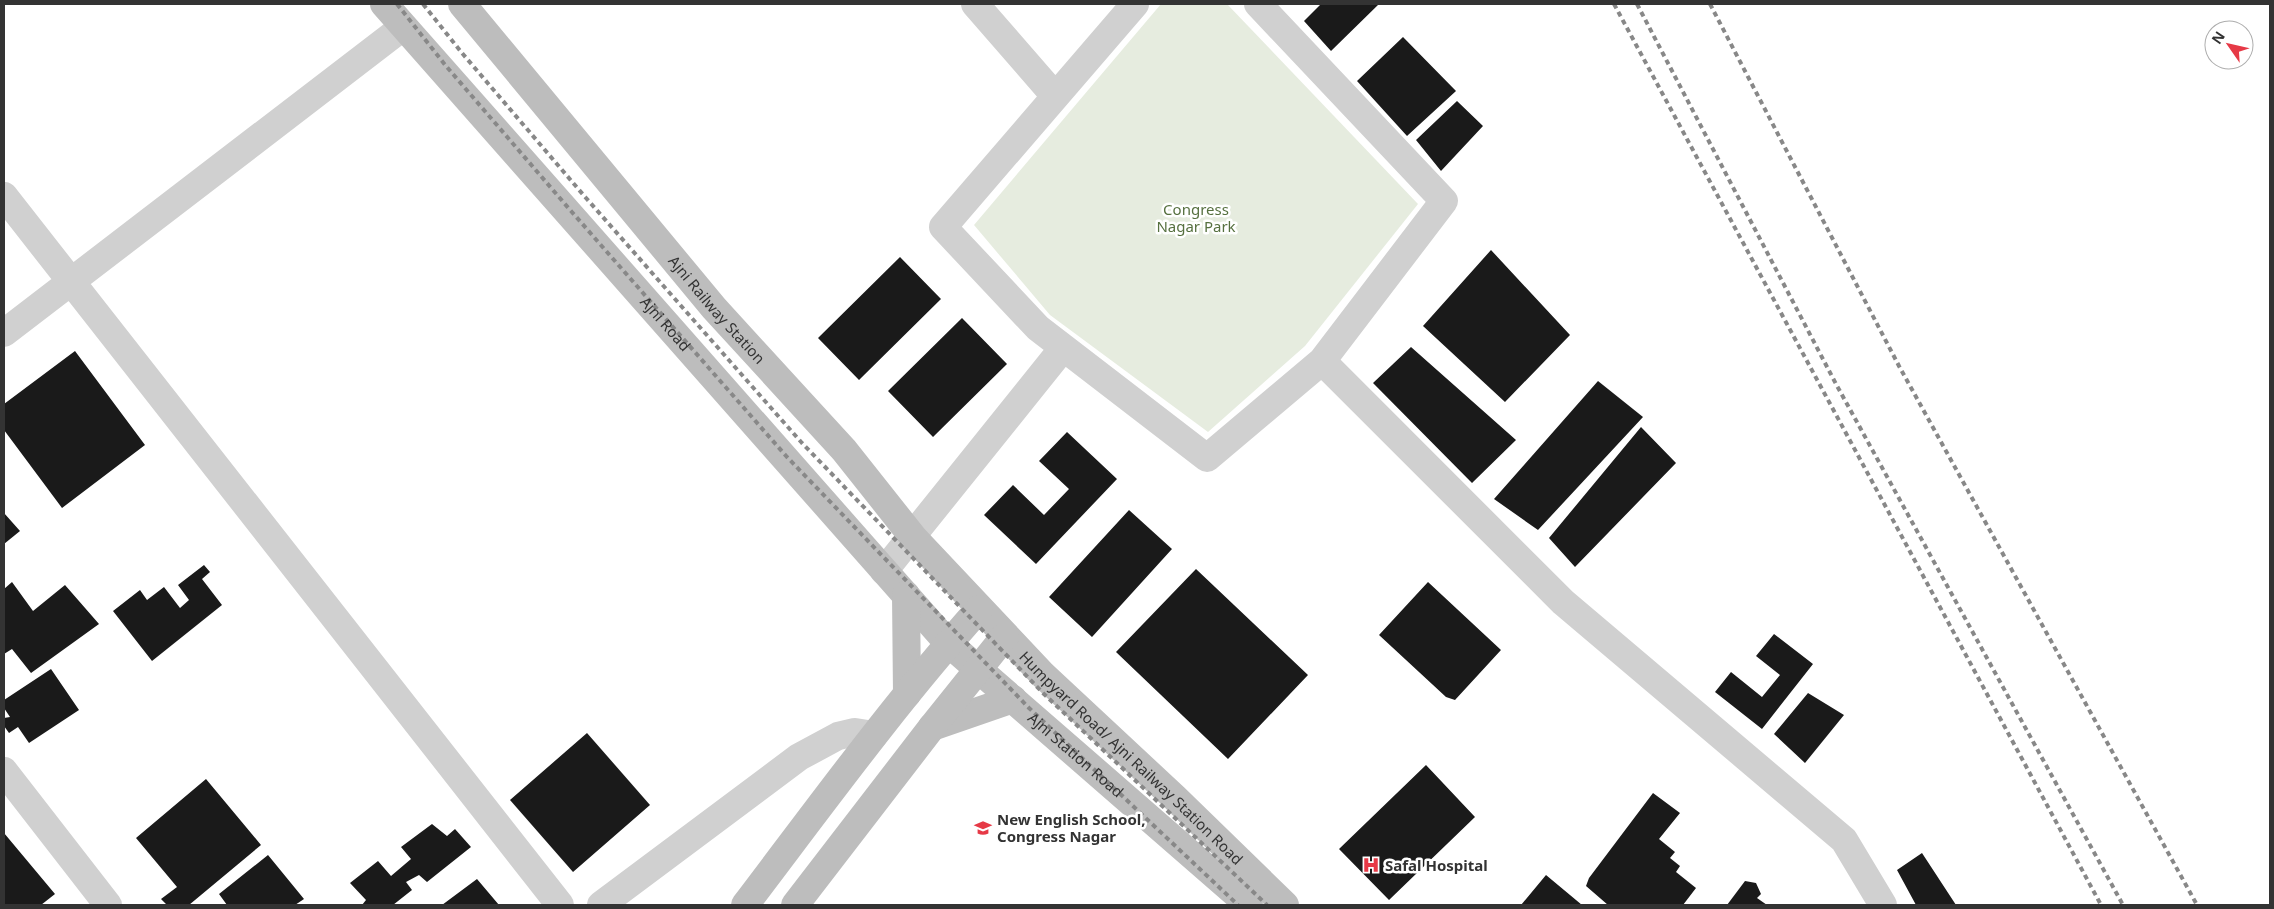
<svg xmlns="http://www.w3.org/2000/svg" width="2274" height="909" viewBox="0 0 2274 909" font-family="'Noto Sans',sans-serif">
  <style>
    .green { fill: #e6ecdf }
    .building { fill: #1a1a1a }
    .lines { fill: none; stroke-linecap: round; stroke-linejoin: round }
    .street { stroke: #d0d0d0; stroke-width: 28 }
    .secondary { stroke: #bdbdbd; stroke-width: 28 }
    .rail { stroke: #888; stroke-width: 4; stroke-dasharray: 5 4; stroke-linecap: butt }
    .labels { text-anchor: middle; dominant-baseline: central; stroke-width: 5; stroke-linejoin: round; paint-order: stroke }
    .park-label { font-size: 15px; fill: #56703f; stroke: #fff }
    .street-label { font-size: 15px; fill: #333; stroke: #fff }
    .poi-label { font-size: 15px; font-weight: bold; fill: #333; stroke: #fff; text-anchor: start }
  </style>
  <rect width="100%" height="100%" fill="#fff"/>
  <!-- green -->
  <path class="green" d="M1161,4H1227L1418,204L1305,346L1208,432L1050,315L974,225Z"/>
  <!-- building -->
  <path class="building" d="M1321,4H1379L1331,51L1304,21Z
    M1403,37L1456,91L1407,136L1357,81Z
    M1457,101L1483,126L1441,171L1416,140Z
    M1491,250L1570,335L1505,402L1423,326Z
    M900,257L941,299L859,380L818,338Z
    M962,318L1007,364L933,437L888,391Z
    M1411,347L1516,440L1472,483L1373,383Z
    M75,351L145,445L62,508L4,430V404Z
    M1598,381L1643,417L1538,530L1494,499Z
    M1641,427L1676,463L1575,567L1549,538Z
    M1067,432L1117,479L1036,564L984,515L1013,485L1044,515L1069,489L1039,461Z
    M1129,510L1172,549L1092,637L1049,597Z
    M4,513L20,531L4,544Z
    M204,565L210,572L202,579L222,605L152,661L113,611L140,590L147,600L164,587L180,608L189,600L178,585Z
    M1196,569L1308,675L1228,759L1116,652Z
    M12,582L33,611L65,585L99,624L31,673L12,649L4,654V589Z
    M1428,582L1501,650L1455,700L1446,697L1379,635Z
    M1774,634L1813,664L1762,729L1715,692L1731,672L1762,697L1780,675L1756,656Z
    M51,669L79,710L29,743L18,727L9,733L4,726V718L10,717L4,708V700Z
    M1808,693L1844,715L1805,763L1774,734Z
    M587,733L650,805L573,872L510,800Z
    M1426,765L1475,817L1389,900L1339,849Z
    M206,779L261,845L189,905H167L161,899L177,887L136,838Z
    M1653,793L1680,813L1659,839L1675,852L1670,858L1680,866L1676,872L1696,888L1683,905H1608L1586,886L1589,878Z
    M432,824L447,836L455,829L471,847L427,882L419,875L406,882L412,890L393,905H362L366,900L350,883L378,861L391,876L411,859L401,847Z
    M4,833L55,894L41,905H4Z
    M1922,853L1956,905H1916L1897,870Z
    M268,855L304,899L295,905H227L219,894Z
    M1546,875L1582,905H1521Z
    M477,879L499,905H442Z
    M1745,881L1756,883L1761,894L1757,898L1767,905H1727Z"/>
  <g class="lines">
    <!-- street -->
    <path class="street" d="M975,4L1055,96
      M1135,4L943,227L1038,328L1207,458L1322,361L1444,201L1258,4
      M4,196L560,905
      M4,333L403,27
      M1322,361L1563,602L1844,840L1883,905
      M884,571L1063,348
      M4,771L108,905
      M601,905L799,757L838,736L855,732L874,735"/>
    <!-- secondary -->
    <g class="secondary">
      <path id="s1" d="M384,4L948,643L1249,905"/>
      <path id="s2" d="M462,4L714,308L844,450L913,537L1043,675L1175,798L1285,905"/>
      <path d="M906,595L907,694"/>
      <path d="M932,727L1013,699"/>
      <path d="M745,905C821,805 895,703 979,609"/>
      <path d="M795,905L932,727L1005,636"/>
    </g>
    <!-- rail -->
    <path class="rail" d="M397,4L446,66L571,211L787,457L1029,708L1238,905
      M423,4L462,53L586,198L802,443L1044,694L1267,905
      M1614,4L2101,905
      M1637,4L1836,384L2123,905
      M1710,4L1899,366L2197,905"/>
  </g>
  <!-- icons -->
  <defs>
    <g id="school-bare" transform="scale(1.35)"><path d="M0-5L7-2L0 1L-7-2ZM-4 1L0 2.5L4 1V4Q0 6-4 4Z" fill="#e63946" stroke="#fff" stroke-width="2.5" paint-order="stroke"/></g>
    <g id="hospital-bare" transform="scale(1.35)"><path d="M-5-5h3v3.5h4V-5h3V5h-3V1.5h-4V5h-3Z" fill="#e63946" stroke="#fff" stroke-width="2.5" paint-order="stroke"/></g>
  </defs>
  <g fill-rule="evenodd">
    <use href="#school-bare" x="983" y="828"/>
    <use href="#hospital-bare" x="1371" y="865"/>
  </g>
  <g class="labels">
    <!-- park labels -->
    <g class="park-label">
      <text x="1196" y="209">Congress<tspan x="1196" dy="17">Nagar Park</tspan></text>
    </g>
    <!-- street labels -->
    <g class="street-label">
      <text stroke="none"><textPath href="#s2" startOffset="398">Ajni Railway Station</textPath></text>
      <text stroke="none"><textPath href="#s1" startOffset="426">Ajni Road</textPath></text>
      <text stroke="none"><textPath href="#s1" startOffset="1022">Ajni Station Road</textPath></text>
      <text stroke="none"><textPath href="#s2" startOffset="1009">Humpyard Road/ Ajni Railway Station Road</textPath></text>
    </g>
    <!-- poi labels -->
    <g class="poi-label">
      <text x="997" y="819">New English School,<tspan x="997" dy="17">Congress Nagar</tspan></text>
      <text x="1385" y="865">Safal Hospital</text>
    </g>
  </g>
  <!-- border -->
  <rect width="2274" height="909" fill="none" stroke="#333333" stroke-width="10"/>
  <!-- north arrow -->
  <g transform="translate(2229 45) rotate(304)"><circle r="24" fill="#ffffff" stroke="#adadad"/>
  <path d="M0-4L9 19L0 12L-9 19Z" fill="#e63946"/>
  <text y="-8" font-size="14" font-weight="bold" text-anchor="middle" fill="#333333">N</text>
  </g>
</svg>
